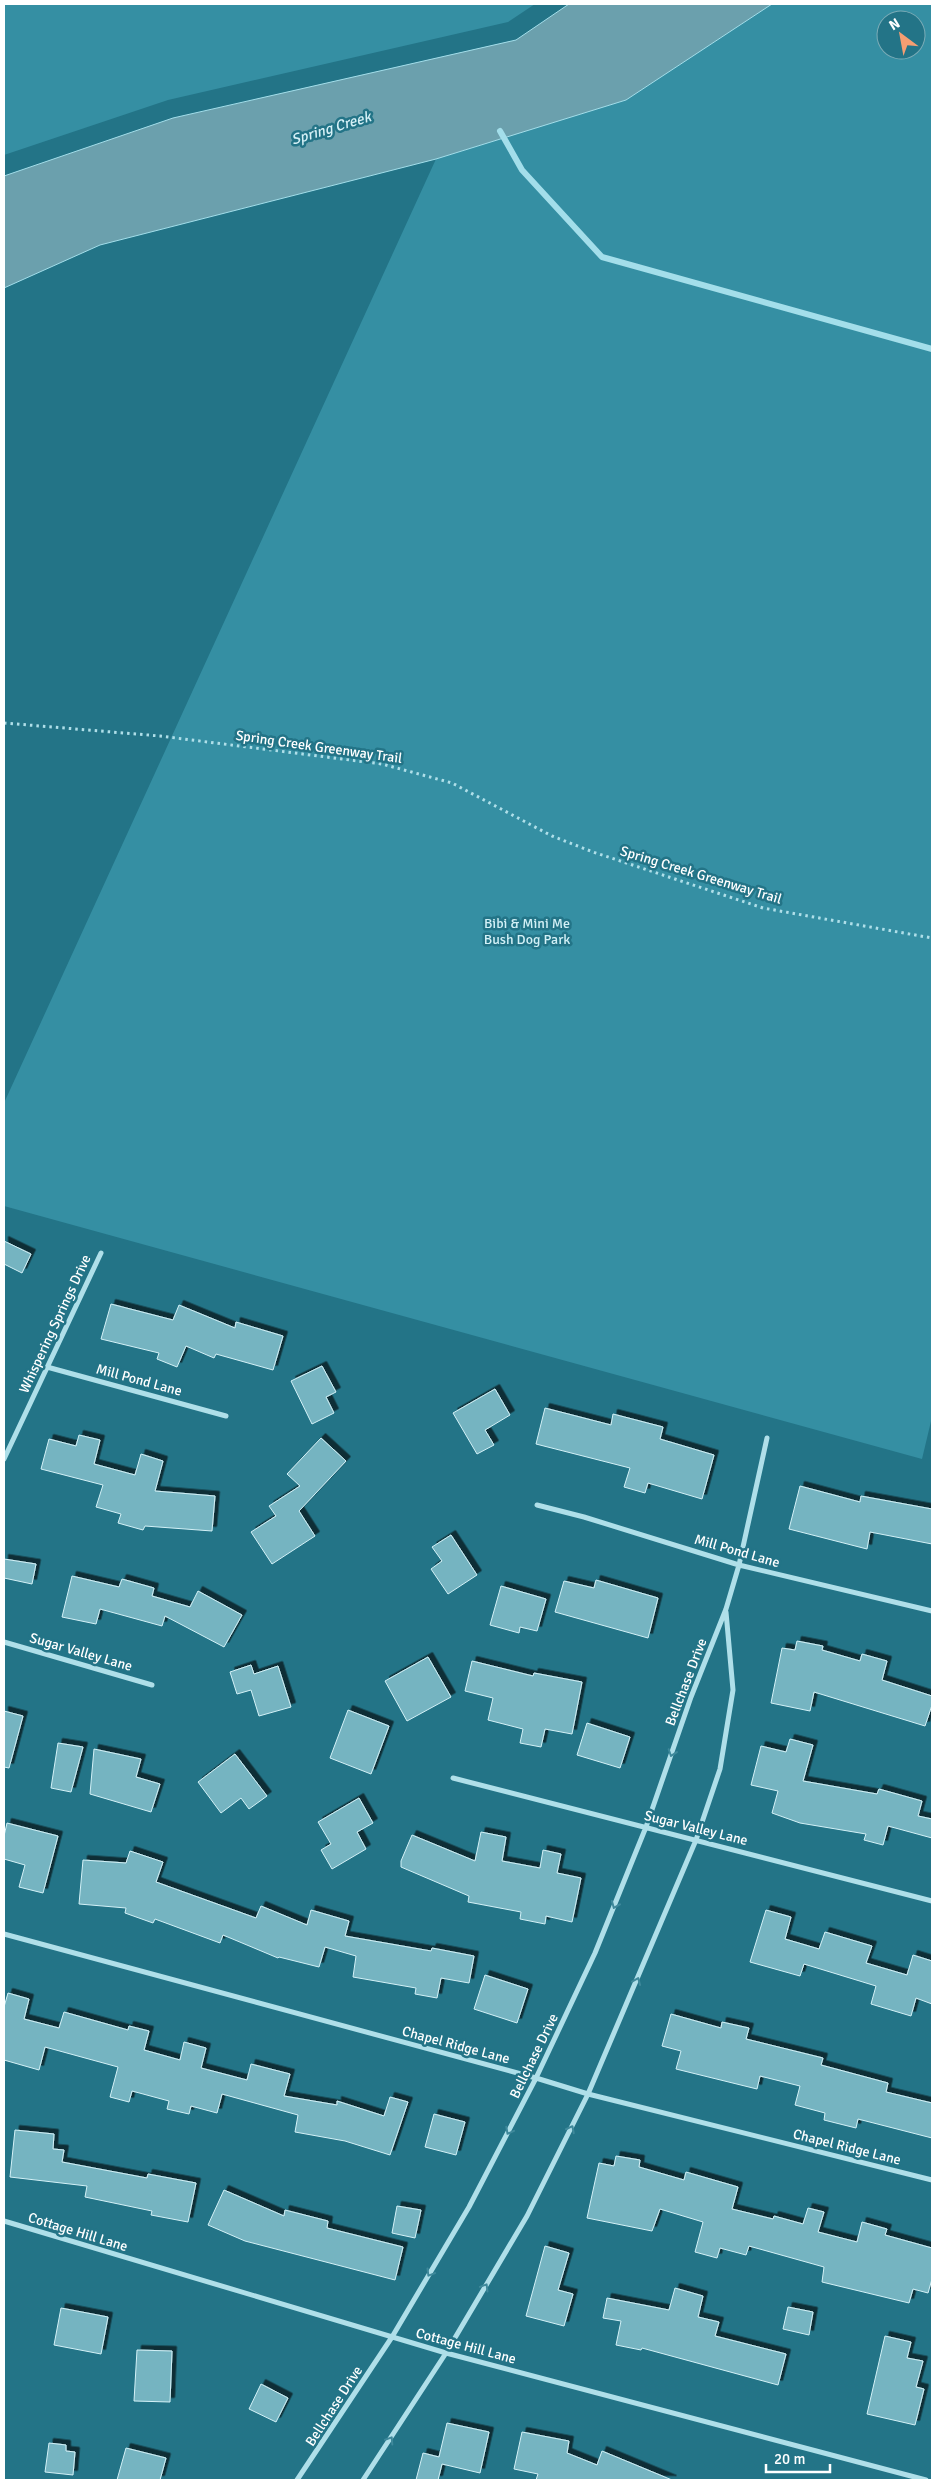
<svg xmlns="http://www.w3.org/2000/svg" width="936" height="2484" viewBox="0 0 936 2484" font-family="Signika,sans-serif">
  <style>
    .green { fill: #358fa3; fill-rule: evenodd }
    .water { fill: #6ba0ad; stroke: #a3deea }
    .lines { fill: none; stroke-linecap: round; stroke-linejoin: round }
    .stream { stroke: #a3deea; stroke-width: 6 }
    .building { fill: #75b4c1; stroke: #d3f1f7; filter: url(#shadow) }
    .path { stroke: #afdfe9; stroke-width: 3; stroke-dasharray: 2.5 4; stroke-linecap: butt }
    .minor { stroke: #afdfe9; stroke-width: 5 }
    .oneway { stroke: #3f899b }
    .labels { text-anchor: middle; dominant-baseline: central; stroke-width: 5; stroke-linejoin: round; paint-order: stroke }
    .street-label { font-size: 14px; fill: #fff; stroke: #237487 }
    .park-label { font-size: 14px; fill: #d3f1f7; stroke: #237487 }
    .water-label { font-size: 15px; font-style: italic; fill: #d6f1f7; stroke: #237487 }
  </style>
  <defs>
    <filter id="shadow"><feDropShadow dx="4.5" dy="-4.5" stdDeviation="0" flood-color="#0009"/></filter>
  </defs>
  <rect width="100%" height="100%" fill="#237487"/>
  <!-- green -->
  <path class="green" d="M4,4H535L508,22L168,100L4,155Z
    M772,4H932V1417L922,1459L4,1206V1103L436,159L626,100ZM886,20H916V50H886Z"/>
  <!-- water -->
  <path class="water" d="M569,4H772L626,100L436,159L100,245L4,288V176L173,118L516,40Z"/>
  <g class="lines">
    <!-- stream -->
    <path class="stream" d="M500,131L522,170L602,257L932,349"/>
  </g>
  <!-- building -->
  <path class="building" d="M4,1241L31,1254L22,1273L4,1264Z
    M111,1304L173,1320L179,1305L235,1328L236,1322L283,1336L273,1370L216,1354L214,1358L186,1346L177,1367L157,1359L159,1353L101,1339Z
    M322,1366L336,1392L326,1397L334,1413L312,1424L291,1381Z
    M495,1389L510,1415L485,1430L494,1445L477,1454L453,1413Z
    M545,1408L611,1425L613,1414L663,1427L660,1439L714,1455L702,1499L648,1483L645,1493L624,1487L630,1468L536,1444Z
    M79,1435L100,1440L94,1464L135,1475L141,1454L163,1461L155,1491L215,1496L212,1531L145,1526L143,1530L118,1523L121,1514L96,1507L103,1485L41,1469L49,1439L76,1446Z
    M321,1438L346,1461L299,1511L315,1536L272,1564L251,1532L276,1516L269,1506L300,1486L287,1474Z
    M800,1486L860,1502L861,1496L932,1509V1544L870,1532L867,1549L789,1529Z
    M451,1535L477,1575L448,1594L431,1569L442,1561L432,1547Z
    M4,1559L36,1564L32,1584L4,1578Z
    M72,1576L119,1587L122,1579L154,1588L152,1596L190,1607L198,1591L242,1615L224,1647L165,1616L162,1626L100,1609L96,1624L62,1617Z
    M596,1580L658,1598L648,1638L555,1612L564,1581L594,1588Z
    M501,1586L546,1599L537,1631L520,1627L519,1633L490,1625Z
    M797,1641L823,1646L822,1650L860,1661L862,1654L887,1661L882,1680L932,1696V1705L925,1726L814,1692L810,1711L771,1703L782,1648L795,1650Z
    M428,1657L451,1697L407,1721L385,1681Z
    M472,1661L533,1676L534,1673L582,1682L572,1734L545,1729L541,1747L520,1743L523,1729L488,1720L493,1698L465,1691Z
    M251,1665L254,1674L278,1666L291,1707L259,1716L251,1690L237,1694L230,1672Z
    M348,1710L389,1726L371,1774L330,1758Z
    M4,1711L23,1716L9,1768L4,1767Z
    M587,1723L630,1737L620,1768L577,1755Z
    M790,1739L813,1745L803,1781L877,1794L879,1789L922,1801L918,1816L932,1819V1838L888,1826L883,1845L864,1840L866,1834L800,1823L772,1813L778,1791L751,1785L761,1746L786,1752Z
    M58,1743L83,1747L71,1792L51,1788Z
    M94,1749L141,1759L136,1777L160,1784L151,1812L90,1794Z
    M235,1754L267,1796L249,1809L241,1798L221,1813L198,1782Z
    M359,1798L373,1823L357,1832L366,1849L332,1869L321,1850L331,1844L318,1822Z
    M7,1823L58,1836L43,1893L19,1887L25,1865L4,1859V1836Z
    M481,1832L506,1837L502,1861L540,1868L543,1850L561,1854L557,1873L581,1878L572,1922L546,1916L545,1924L520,1919L521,1912L468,1902L469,1896L401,1867V1861L412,1835L475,1861Z
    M130,1851L163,1862L156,1882L256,1918L261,1906L307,1925L311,1910L349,1921L345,1936L431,1951L432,1948L474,1956L469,1983L441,1978L437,1998L415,1994L416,1988L353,1977L356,1956L325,1947L319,1967L279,1957L278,1958L223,1935L220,1943L155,1919L153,1923L125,1913L126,1908L79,1904L83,1860L126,1863Z
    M766,1910L791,1917L785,1939L819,1949L825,1932L872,1946L866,1963L907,1975L913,1955L932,1961V2004L916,1998L911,2016L871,2004L876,1986L804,1964L800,1976L750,1962Z
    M485,1975L528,1989L517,2023L474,2009Z
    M8,1993L29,1999L24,2019L59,2028L64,2012L128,2030L129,2026L149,2031L144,2050L180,2060L184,2042L206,2048L201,2068L247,2080L251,2064L290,2074L284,2096L337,2105V2101L384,2116L390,2097L408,2102L390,2155L345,2141L295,2132L298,2115L222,2094L217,2113L191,2106L189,2114L167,2109L169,2101L132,2091L129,2102L110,2097L118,2067L45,2047L39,2070L4,2060V2007Z
    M671,2014L721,2028L722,2022L749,2028L746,2039L823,2058L821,2065L888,2083L886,2092L932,2103V2138L858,2119L856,2128L824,2120L825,2113L795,2105L800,2086L760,2076L757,2089L676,2069L681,2051L662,2046Z
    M434,2114L465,2122L456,2155L425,2147Z
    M15,2130L54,2134L53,2149L64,2150L62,2162L147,2178L148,2174L196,2183L188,2222L151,2215L152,2211L85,2197L87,2186L10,2177Z
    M616,2156L640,2160L639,2167L684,2180L686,2172L738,2187L732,2209L773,2219L774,2216L803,2224L808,2208L824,2212L818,2232L857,2242L862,2222L887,2229L885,2235L932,2248V2279L928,2293L913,2289L909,2303L822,2282L824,2267L749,2246L746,2255L720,2248L717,2258L695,2252L703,2222L660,2209L652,2231L587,2218L599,2163L614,2166Z
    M224,2190L284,2216L285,2210L328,2221L327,2228L403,2247L395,2280L245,2241L208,2225Z
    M397,2206L421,2210L415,2238L392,2233Z
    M545,2246L569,2253L558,2290L573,2294L564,2326L526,2316Z
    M675,2288L703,2296L698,2317L719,2322L715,2336L786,2354L778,2385L642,2348L641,2350L616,2345L621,2321L603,2318L607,2298L669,2310Z
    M788,2307L813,2312L809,2335L783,2329Z
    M61,2308L108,2317L101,2354L54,2345Z
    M885,2336L911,2342L907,2358L923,2361L916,2387L924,2389L915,2425L867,2414Z
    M137,2350L172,2351L170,2402L134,2401Z
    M261,2384L288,2398L276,2422L249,2409Z
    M447,2423L489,2432L480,2473L442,2464L438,2480H416L423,2453L439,2457Z
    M522,2432L569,2441L567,2453L597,2465L602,2451L672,2480H536L538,2474L514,2469Z
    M49,2443L66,2445V2451L75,2452L73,2475L45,2472Z
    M126,2448L166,2458L160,2480H117Z"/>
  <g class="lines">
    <!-- path -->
    <path class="path" d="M4,723L160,736L382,764L452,783L552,836L593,852L763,908L932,938"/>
    <!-- minor -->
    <path class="minor" d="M47,1367L226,1416
      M4,1459L101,1253
      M537,1505L584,1517L739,1565L932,1611
      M4,1642L152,1685
      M453,1778L932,1901
      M4,1934L536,2078L588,2094L932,2180
      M4,2221L446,2353L926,2480
      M297,2480L392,2337L469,2207L536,2078L595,1953L646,1827L691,1697L726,1609L739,1565L767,1438
      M363,2480L446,2353L527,2216L588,2094L696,1840L720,1769L733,1690L726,1612"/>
  </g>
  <!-- one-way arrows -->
  <defs><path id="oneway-chevron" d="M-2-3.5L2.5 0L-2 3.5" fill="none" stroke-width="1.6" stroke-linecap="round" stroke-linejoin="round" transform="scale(1.25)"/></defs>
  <g class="oneway">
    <use href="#oneway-chevron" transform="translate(672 1753) rotate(109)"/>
    <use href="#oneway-chevron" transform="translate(615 1905) rotate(112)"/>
    <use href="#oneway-chevron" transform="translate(637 1981) rotate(-67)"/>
    <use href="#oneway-chevron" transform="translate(571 2129) rotate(-63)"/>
    <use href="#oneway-chevron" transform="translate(509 2131) rotate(118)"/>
    <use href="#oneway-chevron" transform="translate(430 2273) rotate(121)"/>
    <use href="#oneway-chevron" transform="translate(485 2287) rotate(-59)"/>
    <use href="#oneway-chevron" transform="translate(390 2440) rotate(-57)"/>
  </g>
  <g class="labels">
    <!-- street labels -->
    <g class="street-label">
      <text transform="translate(319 747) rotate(8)">Spring Creek Greenway Trail</text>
      <text transform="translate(701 875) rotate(17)">Spring Creek Greenway Trail</text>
      <text transform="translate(55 1324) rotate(-65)">Whispering Springs Drive</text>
      <text transform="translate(139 1380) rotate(15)">Mill Pond Lane</text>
      <text transform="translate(737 1551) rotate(16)">Mill Pond Lane</text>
      <text transform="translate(81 1652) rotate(16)">Sugar Valley Lane</text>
      <text transform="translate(686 1682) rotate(-69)">Bellchase Drive</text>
      <text transform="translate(696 1828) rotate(14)">Sugar Valley Lane</text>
      <text transform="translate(456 2045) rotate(15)">Chapel Ridge Lane</text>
      <text transform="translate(534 2056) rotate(-64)">Bellchase Drive</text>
      <text transform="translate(847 2147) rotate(14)">Chapel Ridge Lane</text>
      <text transform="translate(78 2232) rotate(17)">Cottage Hill Lane</text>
      <text transform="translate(466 2346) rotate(15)">Cottage Hill Lane</text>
      <text transform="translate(334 2406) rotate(-57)">Bellchase Drive</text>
    </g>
    <!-- park labels -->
    <g class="park-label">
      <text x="527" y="923">Bibi &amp; Mini Me<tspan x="527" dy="16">Bush Dog Park</tspan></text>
    </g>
    <!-- water labels -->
    <g class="water-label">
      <text transform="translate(331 128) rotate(-17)">Spring Creek</text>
    </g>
  </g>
  <!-- border -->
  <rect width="936" height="2484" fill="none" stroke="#ffffff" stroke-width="10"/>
  <!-- north arrow -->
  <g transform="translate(901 35) rotate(328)"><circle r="24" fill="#237487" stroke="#7bacb7"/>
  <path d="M0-4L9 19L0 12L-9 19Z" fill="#f49e72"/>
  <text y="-8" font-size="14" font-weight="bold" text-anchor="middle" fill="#ffffff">N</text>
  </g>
  <!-- scale -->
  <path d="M766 2464v8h64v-8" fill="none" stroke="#ffffff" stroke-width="2.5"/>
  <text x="774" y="2464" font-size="15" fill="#ffffff" stroke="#237487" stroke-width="4" paint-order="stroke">20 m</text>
</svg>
